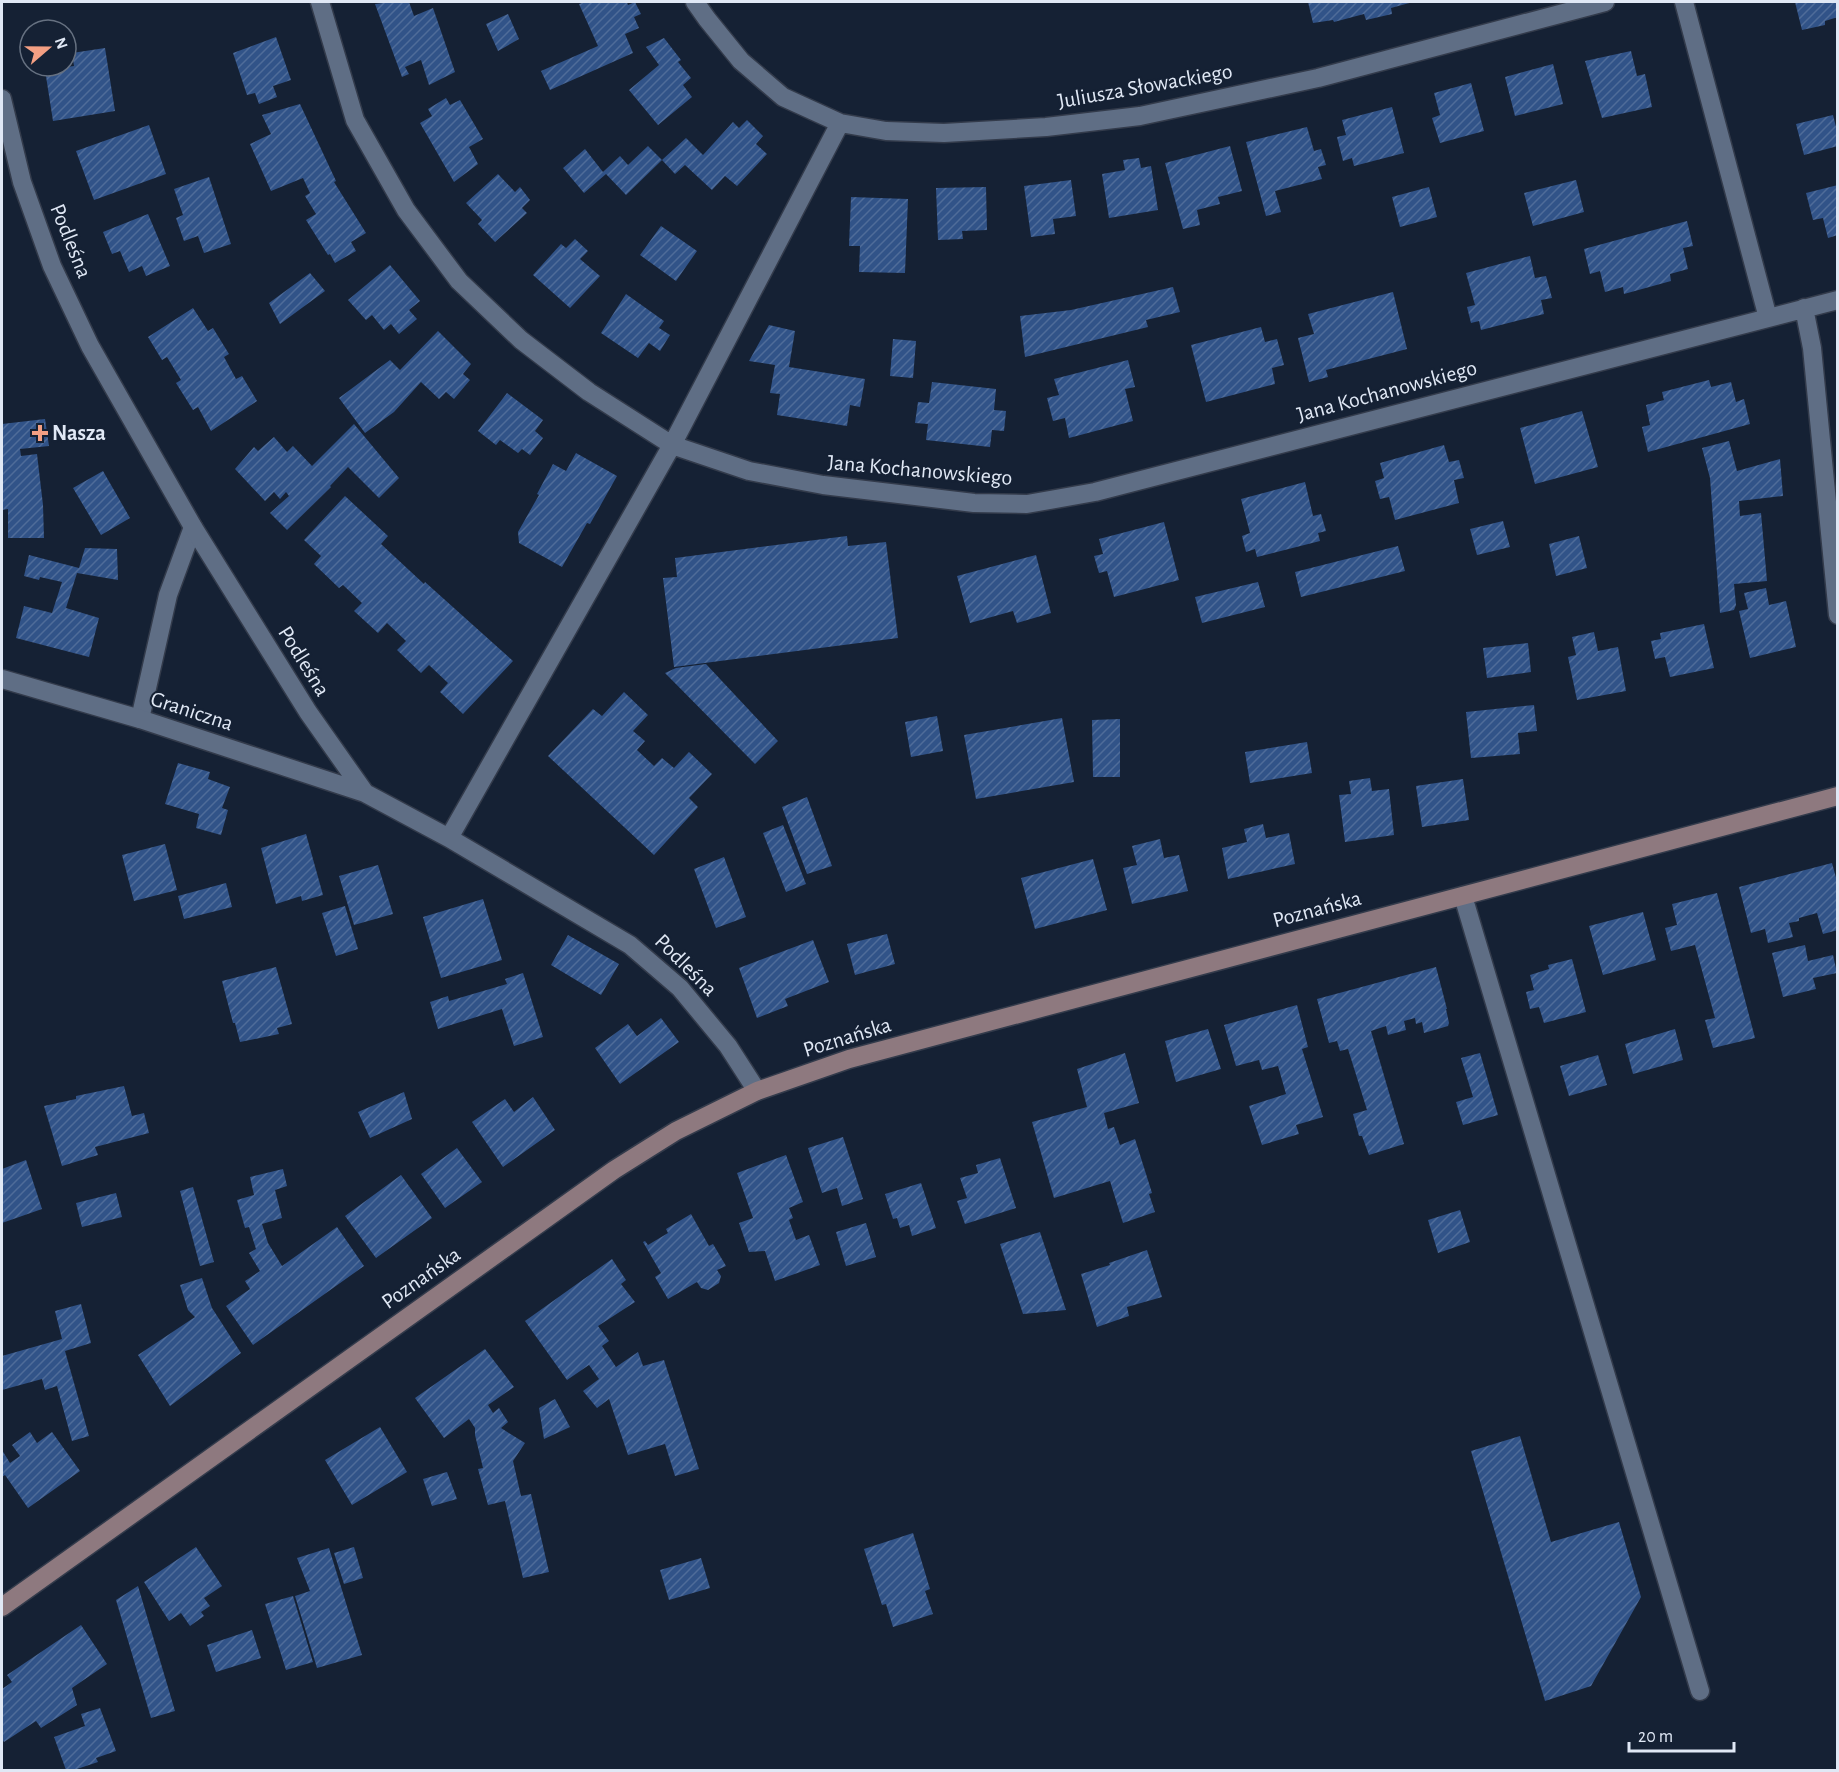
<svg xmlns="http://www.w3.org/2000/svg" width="1839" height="1772" viewBox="0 0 1839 1772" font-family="'Alegreya Sans',sans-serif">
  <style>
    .building { fill: url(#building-hatch) }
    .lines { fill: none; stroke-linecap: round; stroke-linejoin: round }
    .lane-casing { stroke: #333b4b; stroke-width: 21 }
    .street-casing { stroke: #333b4b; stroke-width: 21 }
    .secondary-casing { stroke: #333b4b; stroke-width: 21 }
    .lane { stroke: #5f6e85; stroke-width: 18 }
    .street { stroke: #5f6e85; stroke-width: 18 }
    .secondary { stroke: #8e797f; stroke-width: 18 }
    .poi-dot { fill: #f39f83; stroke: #152134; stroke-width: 2 }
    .labels { text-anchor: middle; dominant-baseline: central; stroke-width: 4.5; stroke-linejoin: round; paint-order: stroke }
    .street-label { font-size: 22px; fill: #e0e8f5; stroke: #152134 }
    .poi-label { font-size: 22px; font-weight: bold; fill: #e0e8f5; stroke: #152134; text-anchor: start }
  </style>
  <defs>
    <pattern id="building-hatch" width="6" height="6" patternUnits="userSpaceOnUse" patternTransform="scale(1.5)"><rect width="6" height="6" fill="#315388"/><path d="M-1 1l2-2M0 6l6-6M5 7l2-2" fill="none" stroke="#4f6c99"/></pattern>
  </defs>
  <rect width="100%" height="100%" fill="#152134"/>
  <!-- building -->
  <path class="building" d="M391,2H409L414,16L433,8L455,72L429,85L421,60L405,67L409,74L402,77L375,4Z
    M585,2H627L628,5L635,2L641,14L634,17L639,28L625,34L633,53L550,90L541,71L598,46L579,4Z
    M1308,2H1413L1391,8L1392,14L1366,20L1364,14L1334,22L1333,20L1313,23Z
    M1795,2H1838V17L1825,21V25L1802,30Z
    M508,14L519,39L498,51L486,24Z
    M276,37L291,80L273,86L277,97L259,104L255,93L247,95L233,53Z
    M664,38L681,60L678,62L691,78L683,85L692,97L658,125L629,90L659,65L646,47Z
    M105,48L115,111L53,121L45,70L74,66L72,53Z
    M1631,51L1637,76L1645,74L1652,107L1602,118L1585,61Z
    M1553,64L1563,104L1515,116L1505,77Z
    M1471,83L1484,131L1440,143L1432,118L1440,115L1434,93Z
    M446,98L450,105L460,100L483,139L469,147L478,164L454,182L420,123L432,116L428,109Z
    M300,104L336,181L334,182L366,233L351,242L356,251L335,263L330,254L328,255L306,220L316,214L305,196L310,193L303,178L271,191L250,144L271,134L262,115Z
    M1392,107L1404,153L1354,166L1352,158L1343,161L1337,137L1346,135L1342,120Z
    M1833,115L1838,135V146L1804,155L1796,124Z
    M747,120L763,136L756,144L767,154L737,186L725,176L712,190L685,165L675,174L662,160L626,195L606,174L584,193L563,168L585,149L603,172L620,156L628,165L648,146L662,160L686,138L703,155L733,122L739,128Z
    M149,125L166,174L94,200L76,151Z
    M1307,127L1314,151L1321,149L1326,165L1318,167L1322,179L1275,191L1281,212L1266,216L1246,142Z
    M1230,146L1242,191L1218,197L1220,204L1197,210L1200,225L1183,229L1165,163Z
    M1139,158L1141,168L1151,166L1158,210L1109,218L1102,174L1125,170L1123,160Z
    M498,174L515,192L520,187L530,200L522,208L527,213L495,242L478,224L482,220L466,203Z
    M209,177L231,244L204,253L198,236L184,241L176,218L183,215L174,189Z
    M1071,180L1076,216L1053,219L1055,234L1031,237L1024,186Z
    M1576,180L1584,212L1533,226L1524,193Z
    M1838,185V235L1828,238L1823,218L1813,220L1806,193Z
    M986,187L987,230L962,231L963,239L938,240L936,188Z
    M1429,187L1437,217L1400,227L1392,197Z
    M851,197L908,199L905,273L859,272L860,246H849Z
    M148,214L170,266L146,276L142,266L129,272L120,251L112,254L103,232Z
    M1687,221L1693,246L1683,248L1688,269L1670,274L1671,281L1624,294L1623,287L1605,292L1600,271L1590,274L1584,249Z
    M661,226L697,251L676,281L640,255Z
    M575,239L588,251L580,259L600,276L570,308L533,275L561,244L566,248Z
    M1530,256L1535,278L1546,276L1552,298L1541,300L1544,314L1481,330L1479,321L1471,323L1467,307L1475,305L1466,273Z
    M390,265L420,301L409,310L417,319L399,334L391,324L384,330L372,315L366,320L348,300Z
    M310,273L325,291L280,324L269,303Z
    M1173,287L1180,312L1146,320L1148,327L1025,357L1020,316L1071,310Z
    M1393,292L1407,349L1326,370L1328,377L1309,382L1298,338L1314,334L1308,314Z
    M626,294L664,321L659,328L670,335L660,351L649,343L638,358L601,333Z
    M193,308L208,331L213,328L229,354L224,357L236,379L242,376L257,401L211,431L198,407L193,410L176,383L181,380L167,357L162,360L148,337Z
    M769,325L795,331L789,367L865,379L860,407L850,405L847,426L777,415L780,394L770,393L775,365L749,361Z
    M1261,327L1265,342L1277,339L1284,365L1272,368L1275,384L1206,402L1191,345Z
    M438,331L471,364L463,374L470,380L454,399L446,392L439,399L421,382L394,412L365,433L339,398L390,360L400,370Z
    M893,339L916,341L913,378L890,376Z
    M1128,360L1135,387L1125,389L1133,421L1069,438L1065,418L1053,421L1047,398L1059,395L1054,379Z
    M1709,380L1711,387L1731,382L1736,402L1744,399L1750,424L1648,452L1642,427L1650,425L1646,405L1664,400L1662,392Z
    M932,382L996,389L994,410L1006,411L1004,431L992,430L990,447L926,440L928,424L915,423L918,402L929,403Z
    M507,393L543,420L535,431L543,438L530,455L522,449L518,453L500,440L496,445L478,431Z
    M1582,411L1598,467L1535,484L1520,428Z
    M45,419L49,446L20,449L21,456L37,454L43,505L44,538H8V509L2,510V424Z
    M354,424L399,478L379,498L348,467L330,486L331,487L287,530L270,513L289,496L286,492L280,499L274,492L265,501L235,469L254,447L258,451L274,437L287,452L293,446L312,466Z
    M1729,441L1737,471L1780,459L1783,496L1739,501L1740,516L1761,513L1767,581L1734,584L1736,605L1734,610L1720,613L1710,478L1702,448Z
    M1444,445L1449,462L1459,460L1464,478L1454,480L1459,503L1395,520L1389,497L1380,499L1375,481L1384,478L1380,463Z
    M576,453L617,476L590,524L587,523L562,567L519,543L518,532L539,495L537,494L553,464L566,471Z
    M103,471L130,518L101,535L73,488Z
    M1305,482L1313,516L1321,514L1326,531L1318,533L1320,541L1257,557L1255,549L1246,552L1242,536L1250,533L1241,499Z
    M345,496L388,536L381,544L424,584L425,582L513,661L463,714L440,692L448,683L429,665L421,673L397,650L406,641L387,623L378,633L354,611L362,603L343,585L339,588L314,564L321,556L304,540Z
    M1503,521L1510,547L1477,555L1470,529Z
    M1164,522L1179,580L1114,597L1107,571L1099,573L1094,556L1103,554L1099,539Z
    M847,536L848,546L886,542L898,638L674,667L663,578L677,577L675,558Z
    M1579,536L1587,568L1556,576L1549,544Z
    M1398,546L1405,571L1301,597L1295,572Z
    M85,548L117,549L118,580L77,573L66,608L99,618L89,657L16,638L24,606L52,613L62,582L40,577L39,580L24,576L29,555L79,568Z
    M1036,555L1051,613L1017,623L1013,611L970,623L957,576Z
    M1258,582L1265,607L1202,623L1195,597Z
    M1766,588L1769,605L1786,601L1796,647L1750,658L1739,611L1748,609L1744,593Z
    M1704,624L1714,668L1670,677L1665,657L1655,659L1651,641L1661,639L1660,633Z
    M1594,632L1598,651L1618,647L1626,691L1577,700L1568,657L1576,655L1572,637Z
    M1528,643L1531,672L1487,678L1483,648Z
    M706,664L778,741L755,764L665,673L676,668Z
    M624,692L648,715L633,731L645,741L637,750L654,766L662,758L674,768L689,752L712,774L689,798L698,807L654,855L548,756L593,709L602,716Z
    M1534,705L1537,731L1518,733L1520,754L1471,758L1466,712Z
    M937,716L943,751L911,757L905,722Z
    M1062,718L1074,782L976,799L964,735Z
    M1120,719V777H1093L1092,720Z
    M1307,742L1312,773L1250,783L1245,752Z
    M178,763L210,772L208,779L230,787L222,808L228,810L221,835L196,828L199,814L165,804Z
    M1370,778L1372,791L1389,789L1394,835L1345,842L1339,795L1351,794L1349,781Z
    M1463,779L1469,820L1422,827L1416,786Z
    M807,797L832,866L807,874L782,807Z
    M1263,824L1266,838L1289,833L1295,864L1228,879L1222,848L1247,842L1244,829Z
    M783,825L806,884L786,892L763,833Z
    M306,834L323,895L302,901L301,896L276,904L261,848Z
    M1160,839L1164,858L1179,855L1188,891L1132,904L1123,868L1137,865L1132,846Z
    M165,844L177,890L134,901L122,855Z
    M724,857L746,917L716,928L694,869Z
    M1093,859L1107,910L1035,929L1021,878Z
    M1832,863L1838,885V908H1836L1838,930L1823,934L1817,913L1799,918V921L1789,923L1793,937L1768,943L1765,929L1751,933L1739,887Z
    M378,865L393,914L354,925L339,876Z
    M226,883L232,907L184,919L178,896Z
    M1717,893L1755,1038L1713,1048L1705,1020L1715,1018L1695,945L1671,951L1665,928L1677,925L1672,904Z
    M483,899L502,960L441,978L423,917Z
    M345,906L358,949L336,956L322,913Z
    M1643,912L1656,960L1603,975L1589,926Z
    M887,934L895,964L855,975L847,944Z
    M568,935L619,964L601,995L551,965Z
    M813,940L829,982L785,999L788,1006L757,1018L739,968Z
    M1805,945L1808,961L1833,955L1837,973L1813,978L1816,989L1783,997L1772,953Z
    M1572,959L1586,1012L1544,1023L1539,1007L1530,1009L1526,992L1534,990L1530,975L1549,969L1548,965Z
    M276,967L292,1024L277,1028L279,1034L240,1042L235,1023H233L222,981Z
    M1436,967L1447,1009H1446L1449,1023L1448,1026L1424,1033L1422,1022L1416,1024L1415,1018L1404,1021L1406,1030L1388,1035L1386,1026L1371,1031L1404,1144L1369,1155L1362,1136H1359L1353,1114L1367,1110L1348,1049L1340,1051L1337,1041L1329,1043L1317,999Z
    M523,973L543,1037L514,1046L502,1009L438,1029L430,1002L448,996L449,1001L507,984L505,979Z
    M1297,1005L1308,1047L1302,1049L1323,1117L1296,1125L1299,1134L1262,1145L1249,1106L1286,1094L1278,1066L1262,1070L1259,1060L1236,1066L1224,1025Z
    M661,1018L679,1042L620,1084L595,1048L628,1024L637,1036Z
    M1208,1029L1221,1069L1176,1082L1165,1041Z
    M1675,1029L1683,1060L1633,1074L1625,1044Z
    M1125,1053L1139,1103L1104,1113L1108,1129L1114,1127L1120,1145L1135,1139L1152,1193L1149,1194L1155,1212L1123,1223L1110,1181L1054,1198L1032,1122L1087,1107L1077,1069Z
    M1480,1053L1498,1115L1463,1125L1456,1102L1473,1097L1461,1058Z
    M1598,1055L1607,1085L1569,1096L1560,1066Z
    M124,1086L132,1116L144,1113L149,1133L95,1147L98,1155L62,1166L44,1106L76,1099V1096Z
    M404,1092L412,1119L370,1138L358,1112Z
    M533,1097L555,1130L503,1167L472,1122L505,1099L514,1112Z
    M843,1137L863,1199L842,1206L837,1188L822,1193L808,1148Z
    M457,1148L482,1182L445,1208L421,1174Z
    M786,1155L803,1202L789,1208L793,1218L789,1220L796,1240L809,1235L820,1265L775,1281L765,1251L749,1252L739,1223L753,1218L737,1173Z
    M1000,1158L1016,1208L965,1224L957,1201L967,1198L960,1178L978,1173L976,1165Z
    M26,1160L42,1209L2,1223V1169Z
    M283,1169L287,1186L275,1190L282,1218L262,1224L268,1243L282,1266L337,1227L364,1266L253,1345L226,1306L250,1289L245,1281L260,1271L249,1253L256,1249L249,1227L245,1228L237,1200L254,1195L250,1177Z
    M401,1175L432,1218L376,1258L345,1216Z
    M921,1183L936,1228L912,1236L909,1225L900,1228L897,1218L893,1219L885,1194Z
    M193,1187L214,1262L200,1266L180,1191Z
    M116,1193L122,1217L82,1227L76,1203Z
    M1460,1210L1470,1242L1438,1253L1428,1220Z
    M691,1214L709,1246L713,1244L726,1266L717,1270L721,1276L719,1283L708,1290L701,1288L697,1282L668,1299L655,1277L661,1273L643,1242L645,1241L648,1245L668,1233L666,1229Z
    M866,1223L876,1257L846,1266L836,1232Z
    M1040,1232L1066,1310L1023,1314L1000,1244Z
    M1147,1250L1162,1297L1127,1307L1129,1316L1097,1327L1081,1274L1110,1265L1109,1263Z
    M612,1259L626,1280L621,1284L635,1302L598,1326L609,1341L602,1346L616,1367L638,1352L643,1366L664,1360L699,1469L675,1476L665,1444L628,1455L609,1399L597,1408L583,1391L599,1379L589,1365L567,1380L525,1321Z
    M202,1278L212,1308L241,1353L170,1406L138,1355L195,1317L188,1310L180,1285Z
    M81,1304L91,1343L65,1351L89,1436L72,1441L57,1386L45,1390L42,1379L2,1390V1356L62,1339L55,1311Z
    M485,1349L514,1387L488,1405L493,1413L499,1408L508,1422L501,1428L525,1443L513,1461L521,1496L531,1494L549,1572L523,1578L505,1501L488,1505L478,1469L483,1468L475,1435V1428L469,1419L444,1438L415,1398Z
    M555,1399L570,1427L544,1439L539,1408Z
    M380,1427L407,1472L352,1505L325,1460Z
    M30,1432L37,1443L52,1432L80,1471L28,1508L5,1475L2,1477V1450L10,1463L20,1456L12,1445Z
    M1520,1436L1551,1542L1619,1522L1641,1597L1591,1686L1545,1701L1471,1451Z
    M447,1472L457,1499L432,1506L423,1479Z
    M913,1533L930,1589L925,1591L933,1614L893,1627L886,1604L882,1605L864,1549Z
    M196,1547L222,1586L204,1598L210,1606L201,1612L204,1616L190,1626L181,1613L169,1621L144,1582Z
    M354,1547L363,1578L344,1584L334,1553Z
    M329,1548L362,1655L317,1668L295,1596L310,1591L297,1558Z
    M701,1558L710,1588L669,1600L660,1570Z
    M138,1586L175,1711L151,1718L116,1600Z
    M293,1596L313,1662L286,1670L265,1604Z
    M81,1625L107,1664L72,1688L77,1705L41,1728L36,1721L4,1742L2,1739V1689L12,1682L7,1675Z
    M252,1630L261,1658L216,1672L207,1645Z
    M100,1708L116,1751L96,1758L98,1762L74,1770H66L54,1737L85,1726L81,1714Z"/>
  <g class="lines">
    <!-- lane casing -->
    <g class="lane-casing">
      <path id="lane" d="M140,719L168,595L193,527
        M1463,896L1700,1691"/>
    </g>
    <!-- street casing -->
    <g class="street-casing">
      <path id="street" d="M320,2L355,120L406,210L459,281L521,340L589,392L672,445L749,471L823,485L974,503L1027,504L1095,492L1838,300
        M695,2L707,19L741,61L783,97L840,123L886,131L944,133L1046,127L1140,116L1318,78L1605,2
        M1684,2L1768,318
        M2,99L22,182L52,266L90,346L193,527L308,712L365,793L449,838L630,945L680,988L728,1046L757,1091
        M1804,308L1812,348L1838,615
        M2,679L140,719L365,793
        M449,838L672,445L840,123"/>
    </g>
    <!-- secondary casing -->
    <g class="secondary-casing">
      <path id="secondary" d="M2,1607L614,1170L676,1131L757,1091L849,1059L1838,796"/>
    </g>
    <!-- lane -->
    <use href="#lane" class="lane"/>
    <!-- street -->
    <use href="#street" class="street"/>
    <!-- secondary -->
    <use href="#secondary" class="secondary"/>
  </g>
  <!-- markers -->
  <path class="poi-dot" d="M37 424h6v6h6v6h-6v6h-6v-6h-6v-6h6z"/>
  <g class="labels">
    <!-- street labels -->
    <g class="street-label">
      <text transform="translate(1145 86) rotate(-10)">Juliusza Słowackiego</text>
      <text transform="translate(71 241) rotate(68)">Podleśna</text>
      <text transform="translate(1387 391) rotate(-15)">Jana Kochanowskiego</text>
      <text transform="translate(920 470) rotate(5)">Jana Kochanowskiego</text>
      <text transform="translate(304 661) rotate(58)">Podleśna</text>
      <text transform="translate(192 711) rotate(18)">Graniczna</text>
      <text transform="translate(1317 909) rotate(-15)">Poznańska</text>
      <text transform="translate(686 965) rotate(45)">Podleśna</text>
      <text transform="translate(847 1037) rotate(-17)">Poznańska</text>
      <text transform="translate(421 1278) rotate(-35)">Poznańska</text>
    </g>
    <!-- poi labels -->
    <g class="poi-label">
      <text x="52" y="433">Nasza</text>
    </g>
  </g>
  <!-- border -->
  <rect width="1839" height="1772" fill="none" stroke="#e0e8f5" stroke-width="6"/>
  <!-- north arrow -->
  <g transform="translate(48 48) rotate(70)"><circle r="28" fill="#152134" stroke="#667181" stroke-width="1.5"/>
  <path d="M0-4.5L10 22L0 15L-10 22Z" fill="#f39f83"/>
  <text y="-9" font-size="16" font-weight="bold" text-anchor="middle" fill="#e0e8f5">N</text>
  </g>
  <!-- scale -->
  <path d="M1629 1742v9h105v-9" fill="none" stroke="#e0e8f5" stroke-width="3"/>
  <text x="1638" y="1742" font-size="18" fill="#e0e8f5" stroke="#152134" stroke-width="4.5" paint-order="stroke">20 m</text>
</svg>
